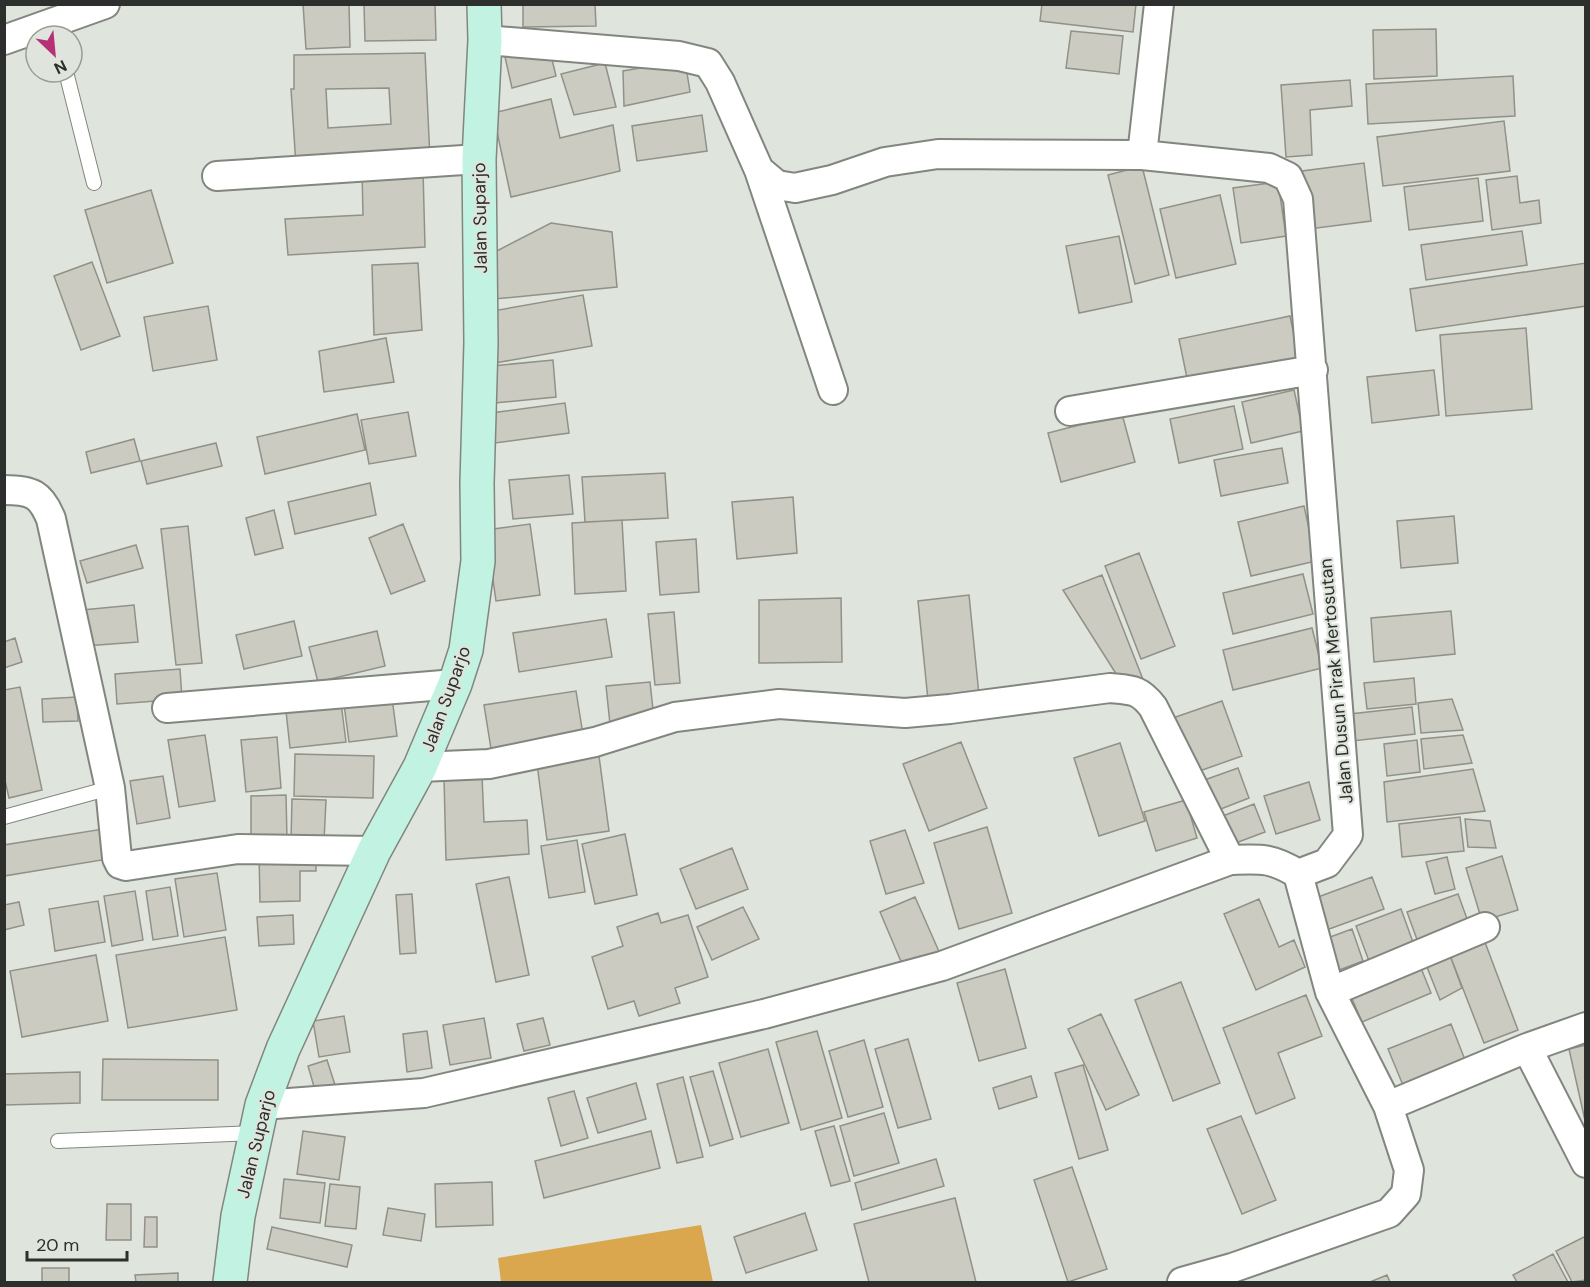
<svg xmlns="http://www.w3.org/2000/svg" width="1590" height="1287" viewBox="0 0 1590 1287" font-family="'DM Sans',sans-serif">
  <style>
    .green { fill: #daa74e }
    .building { fill: #cbcbc1; stroke: #919188; stroke-width: 1.5; fill-rule: evenodd }
    .lines { fill: none; stroke-linecap: round; stroke-linejoin: round }
    .service-casing { stroke: #81867f; stroke-width: 16 }
    .minor-casing { stroke: #81867f; stroke-width: 32 }
    .secondary-casing { stroke: #81867f; stroke-width: 36 }
    .service { stroke: #fff; stroke-width: 14 }
    .minor { stroke: #fff; stroke-width: 28 }
    .secondary { stroke: #c2f2e2; stroke-width: 33 }
    .labels { text-anchor: middle; dominant-baseline: central; stroke-width: 4.5; stroke-linejoin: round; paint-order: stroke }
    .street-label { font-size: 18px; fill: #2d2f2c; stroke: #dfe5dc }
  </style>
  <rect width="100%" height="100%" fill="#dfe5dc"/>
  <!-- green -->
  <path class="green" d="M701,1225L713,1282H501L498,1258Z"/>
  <!-- building -->
  <path class="building" d="M303,4H349L350,47L306,49Z
    M364,4H435L436,40L365,41Z
    M523,4H595L596,26L523,27Z
    M1042,4H1136L1133,32L1040,21Z
    M1436,29L1437,76L1374,79L1373,30Z
    M1071,31L1123,36L1119,74L1066,68Z
    M550,51L556,76L512,88L505,57Z
    M425,53L430,158L296,166L291,89H294V55ZM389,88L391,124L328,128L326,89Z
    M685,60L690,92L624,106L623,71Z
    M605,63L616,107L574,115L561,74Z
    M1513,76L1515,116L1368,124L1366,84Z
    M1350,80L1352,106L1310,110L1312,155L1286,157L1281,85Z
    M551,99L560,138L613,125L620,171L511,197L493,113Z
    M702,115L707,151L637,161L632,126Z
    M1504,121L1510,171L1383,186L1377,137Z
    M1364,163L1371,221L1309,229L1302,171Z
    M1142,166L1169,275L1135,284L1108,175Z
    M423,170L425,247L288,255L285,219L363,215L362,171Z
    M1517,176L1520,203L1539,200L1541,223L1492,230L1486,180Z
    M1478,178L1483,221L1409,230L1404,187Z
    M1278,182L1286,236L1241,243L1233,188Z
    M151,190L173,263L107,283L85,210Z
    M1220,195L1236,264L1176,278L1160,209Z
    M551,223L612,232L617,287L494,299L491,254Z
    M1522,231L1527,265L1426,280L1421,245Z
    M1119,236L1132,302L1079,313L1066,246Z
    M92,262L120,336L81,350L54,276Z
    M418,263L422,330L374,335L372,265Z
    M1586,263V306L1416,331L1410,289Z
    M583,295L592,346L495,363L487,312Z
    M208,306L217,360L153,371L144,317Z
    M1290,316L1299,360L1188,383L1179,339Z
    M1526,328L1532,409L1446,416L1440,335Z
    M386,338L394,382L324,392L319,351Z
    M553,360L556,397L485,404L481,367Z
    M1434,370L1439,415L1372,423L1367,377Z
    M1294,390L1303,431L1251,443L1242,402Z
    M565,403L569,433L495,443L491,413Z
    M1234,406L1243,449L1179,463L1170,419Z
    M408,412L416,456L369,464L361,420Z
    M357,414L365,450L265,474L257,437Z
    M1122,414L1135,462L1061,482L1048,433Z
    M134,439L140,461L91,473L86,452Z
    M216,443L222,466L147,484L141,461Z
    M1282,448L1288,483L1221,496L1214,460Z
    M665,473L668,518L585,522L582,477Z
    M569,475L573,514L513,519L509,480Z
    M370,483L376,515L295,534L288,502Z
    M793,497L797,553L737,559L732,502Z
    M1304,506L1316,561L1251,576L1238,522Z
    M274,510L283,548L255,555L246,518Z
    M1454,516L1458,563L1401,568L1397,521Z
    M622,520L626,591L575,594L572,523Z
    M403,524L425,581L391,594L369,538Z
    M530,524L540,595L496,601L486,530Z
    M188,526L202,663L176,665L161,529Z
    M696,539L699,592L660,595L656,542Z
    M136,545L143,568L87,583L80,561Z
    M1139,553L1175,646L1141,659L1105,566Z
    M1303,574L1313,614L1233,634L1223,593Z
    M1102,575L1144,682L1120,680L1063,590Z
    M969,595L979,695L928,700L918,601Z
    M841,598L842,662L759,663V600Z
    M134,605L138,642L85,646L82,610Z
    M1451,611L1455,654L1374,662L1371,618Z
    M674,612L680,683L655,685L648,614Z
    M606,619L612,657L519,672L513,633Z
    M294,621L302,656L244,669L236,635Z
    M1312,628L1322,668L1233,690L1223,650Z
    M377,631L385,666L318,682L309,647Z
    M15,638L22,662L4,668V642Z
    M180,669L182,699L117,704L115,674Z
    M1414,678L1416,704L1367,709L1364,683Z
    M650,682L654,719L610,724L606,686Z
    M20,687L42,790L9,798L4,776V690Z
    M391,690L397,736L349,742L343,697Z
    M576,691L584,741L492,755L484,705Z
    M340,695L346,742L290,748L285,702Z
    M77,697L78,721L43,722L42,699Z
    M1452,699L1463,730L1421,733L1418,703Z
    M1222,701L1242,756L1191,774L1170,719Z
    M1412,707L1415,734L1352,741L1350,714Z
    M205,735L215,801L179,807L168,740Z
    M1463,735L1472,763L1424,769L1421,739Z
    M277,737L281,788L246,792L241,740Z
    M1417,740L1420,772L1387,776L1384,744Z
    M961,742L987,808L929,831L903,764Z
    M1120,743L1145,821L1099,836L1074,758Z
    M295,754L374,756L373,798L294,796Z
    M599,756L609,831L547,840L537,764Z
    M1238,768L1249,798L1208,814L1196,783Z
    M1473,769L1485,811L1387,822L1384,782Z
    M163,776L170,818L137,824L130,781Z
    M482,776L484,822L527,820L529,854L446,860L444,777Z
    M1309,782L1320,820L1276,834L1264,796Z
    M286,795L287,839L251,840V796Z
    M292,799L326,800L324,841H291Z
    M1186,800L1197,838L1156,851L1144,812Z
    M1254,804L1265,832L1225,847L1215,819Z
    M1460,817L1464,851L1402,857L1399,824Z
    M1465,819L1490,821L1496,848L1468,847Z
    M987,827L1012,913L959,929L934,843Z
    M103,829L108,859L4,876V845Z
    M905,830L924,883L886,894L870,841Z
    M625,834L637,895L595,904L582,844Z
    M577,840L585,892L549,898L541,846Z
    M732,848L748,889L696,909L680,869Z
    M316,851V871H300V901L260,902L259,852Z
    M1502,856L1518,910L1482,921L1466,868Z
    M1447,857L1455,889L1435,894L1426,862Z
    M217,873L226,930L184,937L175,879Z
    M509,877L529,975L496,982L476,884Z
    M1372,877L1384,909L1321,932L1310,900Z
    M170,887L178,936L153,940L146,891Z
    M135,891L143,940L112,946L104,896Z
    M412,894L416,953L400,954L396,895Z
    M1458,894L1470,927L1419,945L1407,912Z
    M915,897L941,956L905,971L880,912Z
    M1259,899L1279,947L1294,940L1305,967L1256,990L1224,914Z
    M98,901L105,942L55,951L49,909Z
    M19,902L24,925L4,930V905Z
    M743,907L759,939L712,960L697,927Z
    M1401,909L1414,945L1369,961L1356,926Z
    M658,913L661,923L688,915L708,977L675,988L680,1003L639,1016L634,1001L608,1009L592,957L623,946L617,927Z
    M293,915L294,944L259,946L257,917Z
    M1352,929L1363,961L1334,972L1322,940Z
    M225,937L237,1010L128,1028L116,955Z
    M1483,937L1518,1030L1484,1043L1448,950Z
    M1448,950L1462,988L1440,1000L1425,962Z
    M96,955L108,1021L22,1037L10,971Z
    M1419,963L1431,993L1362,1022L1349,992Z
    M1005,969L1026,1048L979,1061L957,983Z
    M1181,982L1220,1083L1173,1101L1135,1000Z
    M1306,995L1322,1036L1278,1053L1295,1098L1256,1114L1223,1028Z
    M1101,1014L1139,1095L1106,1110L1068,1029Z
    M344,1016L350,1052L319,1057L313,1021Z
    M484,1018L491,1058L450,1065L443,1025Z
    M543,1018L550,1045L524,1051L517,1024Z
    M1451,1024L1467,1065L1405,1090L1388,1049Z
    M427,1031L432,1068L407,1072L403,1034Z
    M817,1031L842,1118L801,1130L776,1042Z
    M908,1039L931,1119L898,1128L875,1049Z
    M864,1040L883,1107L848,1117L829,1051Z
    M1586,1045V1125L1569,1049Z
    M768,1049L789,1123L741,1137L719,1063Z
    M103,1059L218,1060V1100H102Z
    M327,1060L335,1085L315,1090L308,1066Z
    M1083,1065L1108,1150L1079,1159L1055,1073Z
    M713,1071L733,1139L710,1146L690,1077Z
    M80,1072V1103L4,1105V1074Z
    M1031,1076L1037,1097L999,1109L993,1088Z
    M683,1077L703,1157L677,1163L657,1084Z
    M636,1083L646,1119L598,1133L587,1098Z
    M574,1091L588,1138L561,1146L548,1098Z
    M884,1113L899,1163L854,1176L840,1126Z
    M1241,1116L1276,1200L1242,1214L1207,1129Z
    M834,1126L850,1181L831,1186L815,1131Z
    M303,1131L345,1137L339,1180L297,1174Z
    M651,1131L660,1168L544,1198L535,1161Z
    M936,1159L944,1186L862,1210L855,1183Z
    M1072,1167L1107,1269L1068,1282L1034,1180Z
    M284,1179L325,1183L320,1223L280,1218Z
    M492,1182L493,1225L436,1227L435,1184Z
    M330,1184L360,1187L356,1229L325,1226Z
    M955,1198L976,1282H869L854,1224Z
    M107,1204H131V1240H106Z
    M388,1208L425,1214L421,1241L383,1235Z
    M805,1213L817,1250L746,1273L734,1237Z
    M145,1217H157V1247H144Z
    M272,1227L352,1245L347,1267L267,1249Z
    M1586,1236V1280L1572,1282L1556,1251Z
    M1553,1254L1568,1282H1517L1513,1275Z
    M42,1268H69V1282H42Z
    M178,1273V1282H136L135,1275Z
    M1387,1275L1390,1282H1370Z"/>
  <g class="lines">
    <!-- service casing -->
    <g class="service-casing">
      <path id="service" d="M66,72L94,183
        M4,817L110,788
        M58,1141L257,1133"/>
    </g>
    <!-- minor casing -->
    <g class="minor-casing">
      <path id="minor" d="M1159,4L1142,155L1269,168L1288,177L1298,199L1348,835L1327,863L1298,874L1330,992L1388,1106L1409,1170L1406,1194L1389,1213L1232,1268L1182,1282
        M4,40L105,4
        M485,40L679,56L708,63L720,82L759,170L777,185L795,188L832,180L885,162L938,154L1142,155
        M759,170L833,390
        M217,176L479,159
        M1070,411L1313,370
        M4,490C32,490 41,494 51,519L110,788L117,858L120,864L126,866L238,849L374,851
        M167,708L455,684
        M420,767L489,764L595,742L675,717L779,704L905,713L950,709L1110,688C1132,690 1139,689 1153,707L1230,860
        M1330,992L1485,927
        M1527,1048L1586,1163
        M262,1105L424,1093L764,1014L942,966L1230,860C1260,859 1271,857 1298,874
        M1388,1106L1527,1048L1586,1027"/>
    </g>
    <!-- secondary casing -->
    <g class="secondary-casing">
      <path id="secondary" d="M230,1282L238,1216L262,1105L283,1049L374,851L420,767L455,684L466,650L478,561L477,483L481,343L479,159L485,40L484,4"/>
    </g>
    <!-- service -->
    <use href="#service" class="service"/>
    <!-- minor -->
    <use href="#minor" class="minor"/>
    <!-- secondary -->
    <use href="#secondary" class="secondary"/>
  </g>
  <g class="labels">
    <!-- street labels -->
    <g class="street-label">
      <text transform="translate(480 218) rotate(-91)">Jalan Suparjo</text>
      <text transform="translate(1336 681) rotate(-95)">Jalan Dusun Pirak Mertosutan</text>
      <text transform="translate(446 699) rotate(-70)">Jalan Suparjo</text>
      <text transform="translate(256 1144) rotate(-76)">Jalan Suparjo</text>
    </g>
  </g>
  <!-- border -->
  <rect width="1590" height="1287" fill="none" stroke="#2d2f2c" stroke-width="12"/>
  <!-- north arrow -->
  <g transform="translate(54 54) rotate(154)"><circle r="28" fill="#dfe5dc" stroke="#989c96" stroke-width="1.5"/>
  <path d="M0-4.5L10 22L0 15L-10 22Z" fill="#b63176"/>
  <text y="-9" font-size="16" font-weight="bold" text-anchor="middle" fill="#2d2f2c">N</text>
  </g>
  <!-- scale -->
  <path d="M27 1251v9h100v-9" fill="none" stroke="#2d2f2c" stroke-width="3"/>
  <text x="36" y="1251" font-size="18" fill="#2d2f2c" stroke="#dfe5dc" stroke-width="4.5" paint-order="stroke">20 m</text>
</svg>
